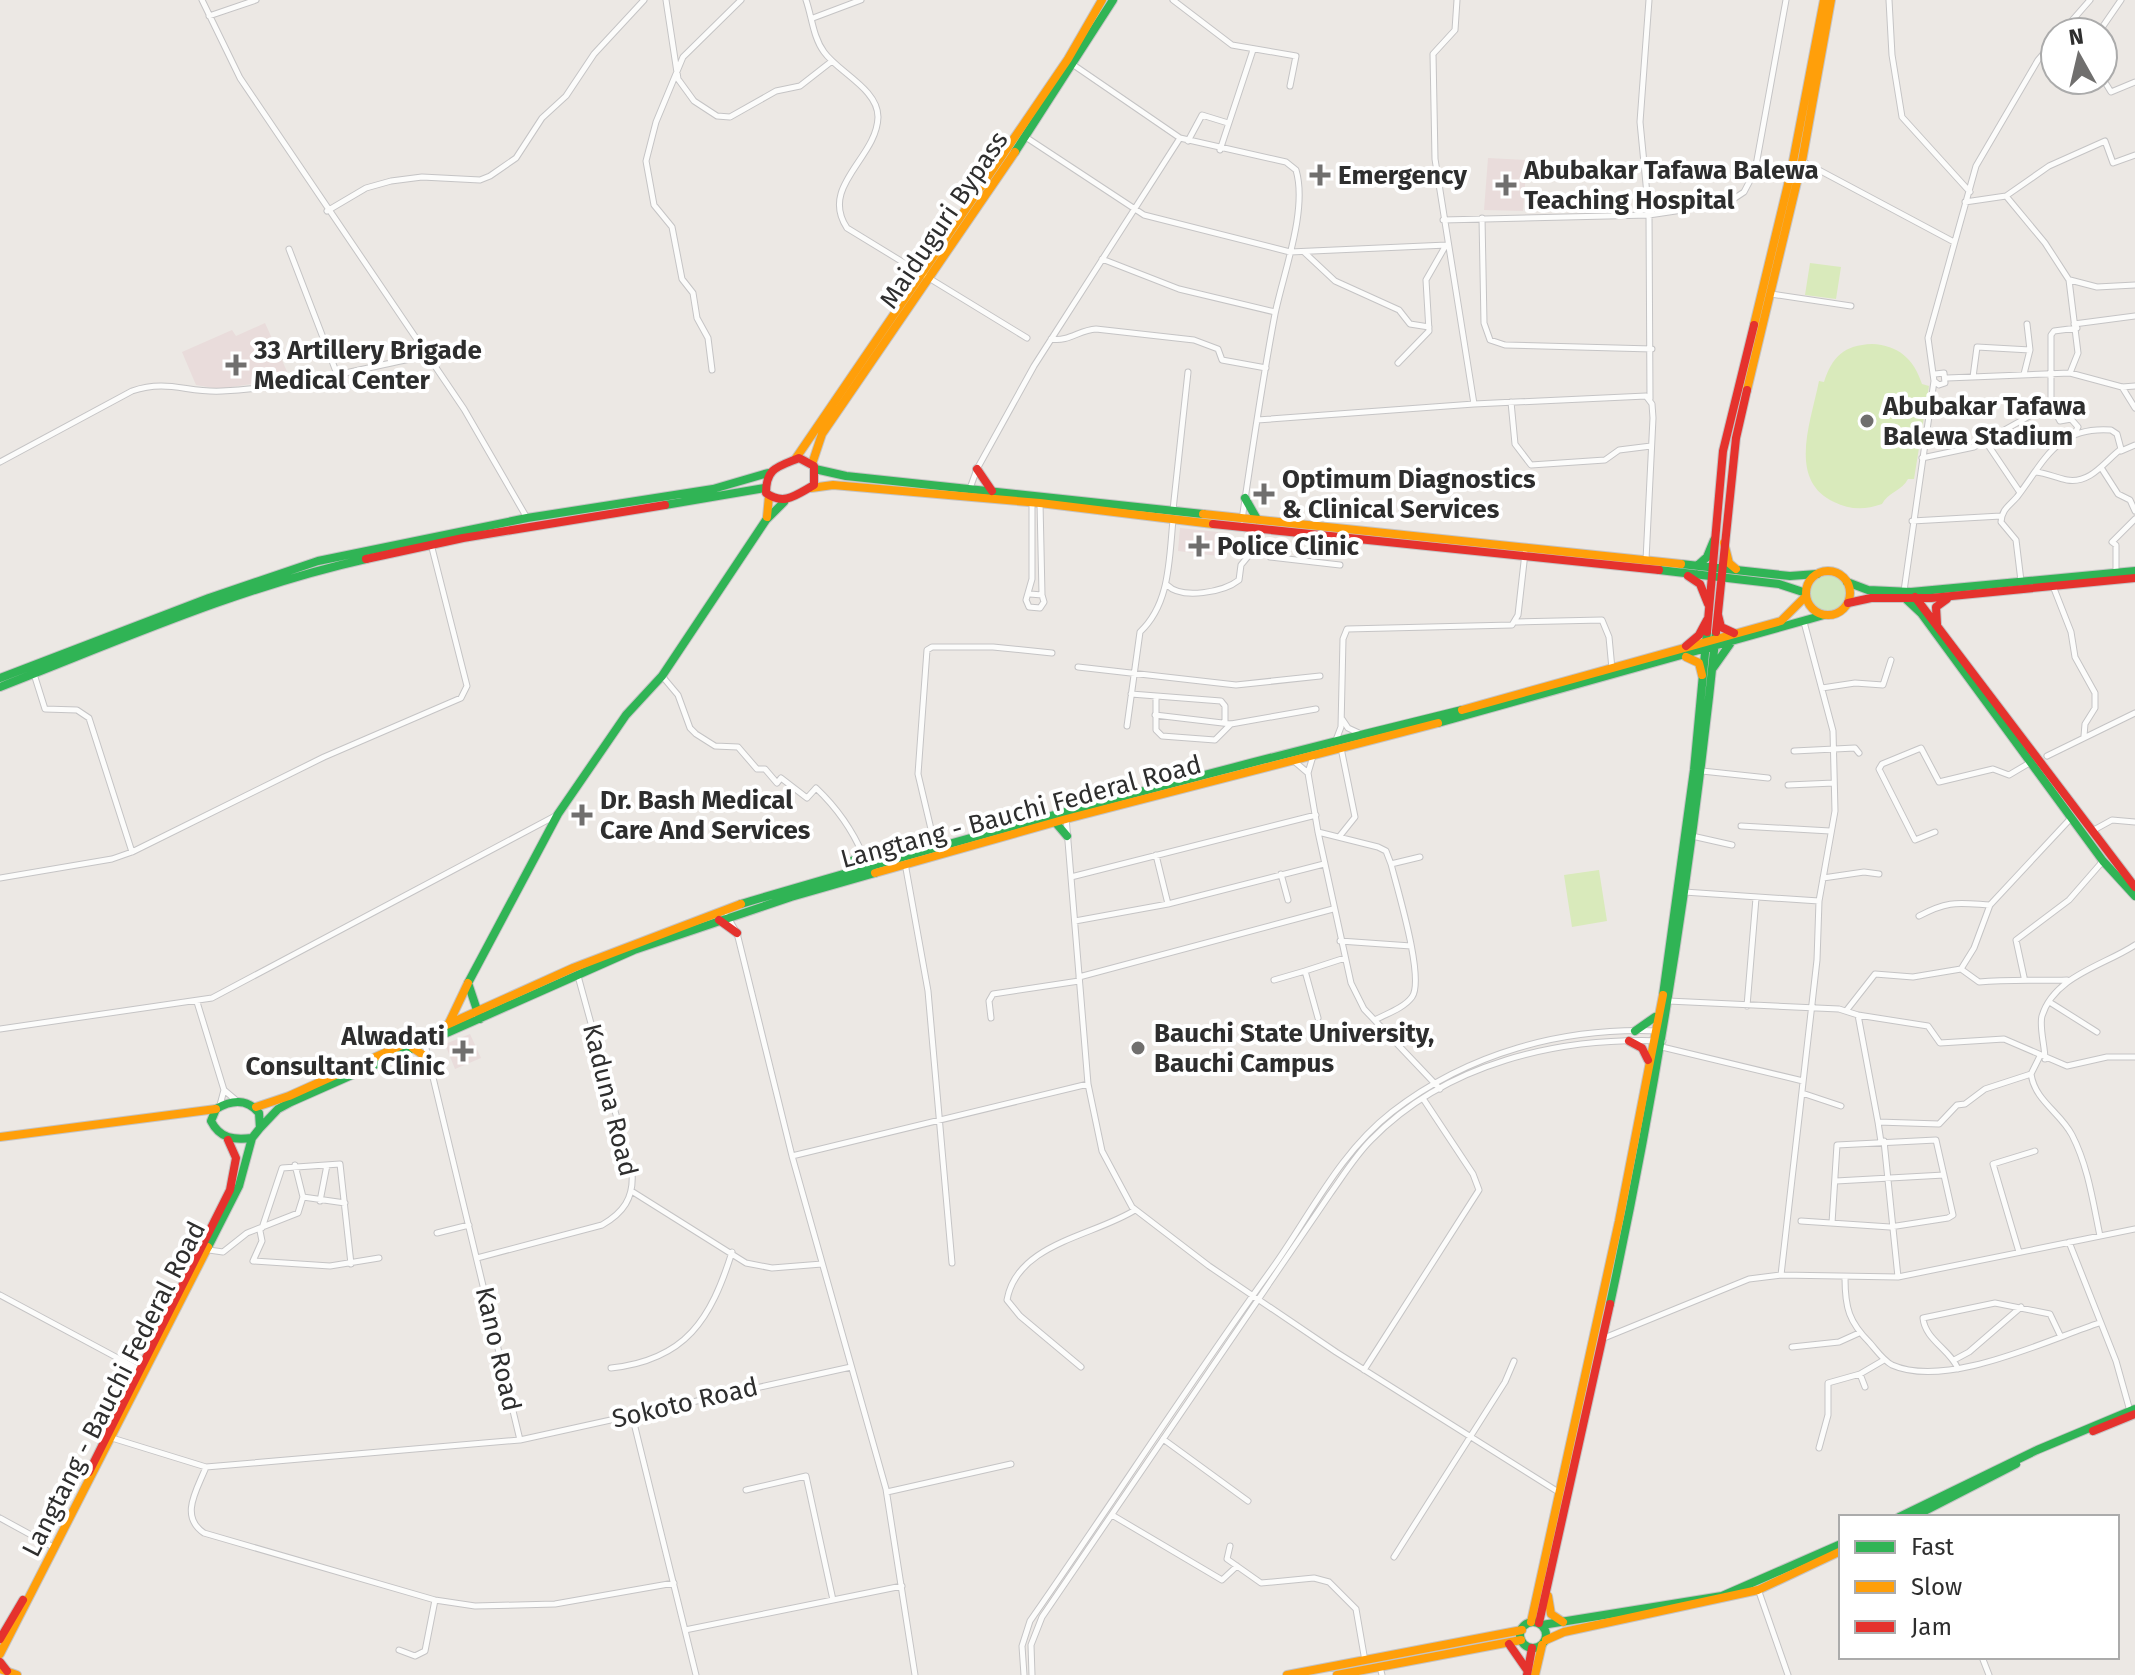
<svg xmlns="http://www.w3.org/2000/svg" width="2135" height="1675" viewBox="0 0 2135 1675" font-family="'Fira Sans',sans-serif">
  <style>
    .medical { fill: #e9dcdb }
    .green { fill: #cee6be }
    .pitch { fill: #d9eabb }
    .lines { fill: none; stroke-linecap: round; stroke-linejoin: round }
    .street-casing { stroke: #c5c4c5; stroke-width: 7 }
    .fast-casing { stroke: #c5c4c5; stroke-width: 10 }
    .slow-casing { stroke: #c5c4c5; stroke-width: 10 }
    .jam-casing { stroke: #c5c4c5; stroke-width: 10 }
    .street { stroke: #fcfcfb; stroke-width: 5 }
    .fast { stroke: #30b455; stroke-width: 8 }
    .slow { stroke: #ff9f0a; stroke-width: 8 }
    .jam { stroke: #e5322d; stroke-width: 8 }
    .poi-dot { fill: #706f6e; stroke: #fff; stroke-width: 3 }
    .labels { text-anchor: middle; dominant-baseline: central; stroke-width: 8; stroke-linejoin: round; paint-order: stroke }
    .poi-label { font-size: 26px; font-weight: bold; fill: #2e2e2e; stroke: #fff; text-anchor: start }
    .street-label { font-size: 26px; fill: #2e2e2e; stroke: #fff }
  </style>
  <rect width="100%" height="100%" fill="#ece8e4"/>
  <!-- medical -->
  <path class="medical" d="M1488,158L1527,160L1523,211L1484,210Z
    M265,323L290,378L219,389L196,385L182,352L232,330L236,336Z
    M1180,528L1218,532V556L1178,551Z
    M470,1034L481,1058L455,1069L445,1044Z"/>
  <!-- green -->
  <path class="green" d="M1808 593a19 19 0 1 1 38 0a19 19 0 1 1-38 0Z"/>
  <!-- pitch -->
  <path class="pitch" d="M1810,263L1841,267L1836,299L1805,295Z
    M1872,344C1898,345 1914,359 1922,384L1929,386L1914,479H1908C1902,491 1888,492 1882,504C1865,510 1850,510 1834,502C1787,480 1811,422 1819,381L1824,382C1832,357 1844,345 1872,344Z
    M1599,870L1607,921L1572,927L1564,875Z"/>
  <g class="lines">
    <!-- street casing -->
    <g class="street-casing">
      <path id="street" d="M202,0L240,78L464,409L527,518
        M666,0L678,79L694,101L717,116L730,117L776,91L800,86L832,61
        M806,0C812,17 813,37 824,52C838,72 878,89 878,117C877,158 819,186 847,228L1027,338
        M1173,0L1232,45L1296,56L1290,86
        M1457,0L1455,30L1433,54L1435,159L1474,404
        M1649,0L1640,122L1649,215L1650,399
        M1889,0L1892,55L1902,117L1970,192
        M209,16L256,0
        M813,18L861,0
        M2062,32L2090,0
        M2099,32L2121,0
        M1075,66L1180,138L1286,162L1296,170C1308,210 1283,274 1275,314C1262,382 1252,451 1242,520
        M2103,79L2111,92L2135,82
        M1024,136L1144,215L1290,252L1447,245
        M1188,141L1202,115L1228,123
        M1220,150L1253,50
        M1802,161L1954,242
        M2006,196L2045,243L2069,280L2078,353L2070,373
        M1965,202L2006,196L2049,166L2105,141L2113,163L2135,155
        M327,211L366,188L391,181L422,177L480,180L490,176L516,158L542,118L566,96L594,54L644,0
        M1482,218L1484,323L1490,340L1505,345L1652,349
        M1443,220L1649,215L1709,206L1732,200L1744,192L1755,171L1786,0
        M289,249L337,374
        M1304,252L1335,281L1399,310L1410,324L1429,327
        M1102,259L1179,289L1275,312
        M2070,280L2097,287L2135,285
        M1771,294L1851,306
        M2074,324L2135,316
        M1051,339C1069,342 1079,330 1096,329L1194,340L1218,349L1222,360L1266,368
        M1398,363L1429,331L1426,280L1446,245
        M712,370L708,338L697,318L693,293L682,279L672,227L654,205L646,161L656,122L683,57L741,0
        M1935,374L1944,373L1945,383L1939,385L1934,381L1928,338L1976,166L2038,60L2055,40
        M2024,374L2030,350L2027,324
        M1973,377L1977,347L2030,350
        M1947,378L2070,373L2122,387L2135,386
        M2122,387L2135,408
        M1511,402L1515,444L1531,465L1605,460L1619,450L1651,446
        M1257,420L1474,404L1646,396L1652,404L1653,418L1646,560
        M2074,435L2078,427L2071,419L2060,421L2051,404V335L2054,331L2077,328
        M1986,442L2019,491
        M2121,451L2135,445
        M1922,458L1974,447L2051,404
        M0,462L132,391C168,379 187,393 222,391C291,388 361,369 428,355
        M2102,469L2118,494L2130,500L2135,511
        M969,491L977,469L1034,366L1180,138
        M1040,503L1042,594
        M1173,510L1188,372
        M1912,521L2001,516
        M1256,529L1259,543L1270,557L1340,565
        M2116,573V545L2112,542L2135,519
        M2021,581L2016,540L2001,522C2002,509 2009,506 2017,497C2044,462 2056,426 2111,430L2117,434L2121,449C2105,461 2091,484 2067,480C2056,478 2047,473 2036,472
        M1167,585C1182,600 1224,592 1239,580L1241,565L1259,543
        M2053,586L2071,632L2075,657L2095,693V708L2085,724L2084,736
        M1904,591L1934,381
        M1030,594L1042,595L1044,602L1040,608L1029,607L1026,600L1032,579V503
        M1516,622L1602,620L1609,637L1612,669
        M1078,667L1236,685L1320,676
        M34,674L45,709L77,710L89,718L132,852
        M662,676L678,695L690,728L696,734L715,746L738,747L757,769H765L777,783L781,778L807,798L816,788C836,807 852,829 863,855L858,867L861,876
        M1822,688L1855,683L1883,685L1891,660
        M1131,694L1221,701L1225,706V723
        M1156,696V730L1162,736L1215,740L1231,724
        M1155,715L1231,724L1316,709
        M1342,719L1348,728L1361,734
        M1127,726L1140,632C1170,604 1169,560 1173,520
        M1336,740L1341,727L1343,639L1347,629L1512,625L1518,615L1525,553
        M1794,751L1855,748L1859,753
        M1313,756L1308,773L1318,832L1351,983L1364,1009L1440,1089
        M2047,756L2135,713
        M1294,761L1308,773
        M1702,771L1768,778
        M1788,785L1834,783
        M1066,817L1088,1084L1102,1151L1132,1207L1209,1266L1336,1352L1560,1493
        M1741,826L1830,831
        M2092,831L2112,820L2135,822
        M1318,832L1378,847L1386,851L1391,864C1397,888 1425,979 1412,997C1404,1008 1386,1014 1375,1020
        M1935,832L1915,840L1879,769L1882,764L1921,748L1939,782L1993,769L2009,775L2031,762
        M1692,836L1732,845
        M1339,837L1355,817L1341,748
        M935,846L918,774L927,650L932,647H993L1052,653
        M1156,855L1168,904
        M905,863L928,991L952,1263
        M1391,864L1420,857
        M1281,874L1288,900
        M1071,877L1316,815
        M0,878L112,859L132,852L324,757L461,698L467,686L431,544
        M1823,878L1864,872L1879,874
        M1684,892L1819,901
        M727,916L737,933L792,1156L886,1489L915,1675
        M1919,916C1949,900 1958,903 1990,905
        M1075,921L1168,904L1324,864
        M1340,941L1411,946
        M1961,969L1979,982C2010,979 2037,981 2067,980
        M1079,977L1333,909
        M2024,977L2016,940L2069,900L2103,861
        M1274,980L1305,971
        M1668,1001L1839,1009L1858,1015L1928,1026L1940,1043L2004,1039L2067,1066L2107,1057H2135
        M197,1002L224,1090L220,1105
        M2051,1003L2097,1032
        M1747,1006L1756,898
        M1846,1011L1875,974L1913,977L1961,969L1974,948L1990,905L2072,817
        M1858,1015L1878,1122
        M991,1018L989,1001L993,994L1079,981
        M1318,1018L1305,971L1345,958
        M0,1029L212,998L557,815
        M424,1040L520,1440
        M1662,1047L1803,1081
        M2045,1059C2045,1047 2039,1026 2042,1016C2054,976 2105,965 2135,945
        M2031,1074C2035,1101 2060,1112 2072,1135C2088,1166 2093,1202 2100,1236
        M224,1090L237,1101
        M1802,1093L1841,1106
        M1884,1141L1898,1277
        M1881,1142L1878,1122L1939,1124L1957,1105L1965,1104L1985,1089L2031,1074L2040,1056
        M792,1156L1088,1084
        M1836,1181L1944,1175
        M633,1192L746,1263L772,1268L822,1264
        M303,1197L345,1203
        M320,1201L327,1165
        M1801,1221L1890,1227L1948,1218L1953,1215L1936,1140L1837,1145L1832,1223
        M262,1228L282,1168L340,1164L351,1264
        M260,1231L262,1241L253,1261L330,1266L379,1258
        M437,1233L469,1225
        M2069,1242L2116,1361L2130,1411
        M209,1250L223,1252L247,1233L298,1213L303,1197L295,1165
        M2019,1252L1993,1164L2035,1151
        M477,1258L602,1225C623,1213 634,1198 632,1173L578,976
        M1781,1275L1817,960L1819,901L1835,811L1833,731L1804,622
        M1845,1278C1845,1308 1849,1322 1870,1343C1877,1351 1883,1360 1892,1365C1946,1389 2045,1341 2099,1323
        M0,1295L140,1370
        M1604,1338L1749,1279L1781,1275L1898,1277L2135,1229
        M1792,1347L1839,1342L1859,1333
        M1954,1360L1969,1352L2021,1307
        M1081,1367L1020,1316L1007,1300C1017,1243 1094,1236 1135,1210
        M611,1368C686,1360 711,1319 732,1252
        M1958,1369C1951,1350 1925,1340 1923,1318L1995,1303L2050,1314L2060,1335
        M1364,1370L1479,1190L1473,1174L1424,1100
        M1860,1374L1865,1387
        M632,1415L696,1675
        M112,1438L206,1467L520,1440L851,1367
        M1163,1439L1248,1501
        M1819,1448L1828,1415V1383L1860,1374L1884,1360
        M206,1467C197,1490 179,1516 204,1533L435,1600L475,1606L555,1604L674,1583
        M746,1490L806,1476L833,1600
        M887,1492L1011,1464
        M1112,1515L1222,1580L1237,1566
        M0,1518L55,1548
        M1230,1546L1227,1559L1261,1583L1314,1578L1329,1582L1356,1609L1365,1661
        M1394,1557L1505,1382L1514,1361
        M1758,1589L1788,1675
        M685,1630L902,1586
        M399,1650L415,1656L425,1651L435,1600
        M1982,1657L1989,1675
        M1380,1667L1382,1675
        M1024,1675L1022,1646L1030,1621C1111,1505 1188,1385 1271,1270C1310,1216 1338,1154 1392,1112C1468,1053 1563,1027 1659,1031
        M1032,1675L1031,1645L1042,1617L1330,1194C1343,1176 1355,1156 1371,1140C1446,1063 1558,1037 1663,1041"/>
    </g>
    <!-- fast casing -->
    <g class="fast-casing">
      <path id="fast" d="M1015,152L1113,0
        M815,469L846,476L1203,514
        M1245,498L1257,519
        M665,505L765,488
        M1681,564L1790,576L1817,574
        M1697,566L1707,557L1714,540
        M1659,570L1779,584L1806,593
        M1847,582L1868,590L1911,592L2135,571
        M1906,599L1921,613L2103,861L2135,896
        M1713,668L1730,644
        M0,678L209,598L318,561L527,518L713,489L768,473
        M0,687C121,640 240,587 366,559
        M1438,723L1824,615
        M1055,822L1067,836
        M847,871L852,861L863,855
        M741,904C980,833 1220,769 1462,710
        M1663,995L1694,770L1707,632
        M480,1019L468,983L558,814L626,715L662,676L766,520L784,502
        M1635,1031L1655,1017
        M260,1128L278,1109L291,1102L634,950L791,897L875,873
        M208,1247L239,1186L252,1138L260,1128L259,1113C247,1098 231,1100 216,1109L211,1121C220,1139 234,1140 252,1138
        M1610,1304C1658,1082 1693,857 1716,632
        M1899,1517L2037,1450L2135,1409
        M1913,1517L2016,1464
        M1520 1635a13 13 0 1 1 26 0a13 13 0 1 1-26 0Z
        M1542,1625L1722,1596L1841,1544"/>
    </g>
    <!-- slow casing -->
    <g class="slow-casing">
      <path id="slow" d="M1754,325L1791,172L1824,0
        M1747,390L1802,161L1831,0
        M796,458L1068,59L1102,0
        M812,464L822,434L1015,152
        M811,488L833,485L1040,503L1213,524
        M1203,514L1681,564
        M767,517L769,496
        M1724,543L1729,563L1736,569
        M1806 593a22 22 0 1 1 44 0a22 22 0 1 1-44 0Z
        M1686,657L1699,663L1702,675
        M1462,710L1781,621L1806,596
        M875,873L1066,819L1438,723
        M449,1023L468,983
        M413,1048L429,1059
        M256,1107L289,1096L573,968L741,904
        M0,1137L216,1109
        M1548,1596L1551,1614L1563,1622
        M1531,1622L1619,1221L1663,995
        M1546,1640L1564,1632L1758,1590L1841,1551
        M0,1654L208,1247
        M0,1669L17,1675
        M1287,1675L1522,1630
        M1337,1675L1521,1640
        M1535,1675L1542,1645"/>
    </g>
    <!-- jam casing -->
    <g class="jam-casing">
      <path id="jam" d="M799,458L814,466V485C796,495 784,506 766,493C766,468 777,467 799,458Z
        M977,469L992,491
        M1213,524L1659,570
        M366,559L463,538L665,505
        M1688,576L1700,584L1708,604
        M1915,597L2135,887
        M1848,603L1871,598H1931L2135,578
        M1718,615L1721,627L1734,633
        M1937,624L1936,607L1947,599
        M1707,632L1723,451L1754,325
        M1716,632L1736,438L1747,390
        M1686,646L1699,635L1707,620
        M719,920L737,933
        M1629,1041L1642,1048L1648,1060
        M2093,1431L2135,1414
        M89,1472L230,1190L236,1158L228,1140
        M1539,1623L1610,1304
        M0,1639L23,1600
        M1509,1644L1527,1670
        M0,1662L7,1671
        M1527,1675L1532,1648"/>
    </g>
    <!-- street -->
    <use href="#street" class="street"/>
    <!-- fast -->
    <use href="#fast" class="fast"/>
    <!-- slow -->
    <use href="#slow" class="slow"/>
    <!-- jam -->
    <use href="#jam" class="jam"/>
  </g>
  <!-- markers -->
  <g class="poi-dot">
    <path d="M1316 163h8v8h8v8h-8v8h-8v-8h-8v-8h8z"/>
    <path d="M1502 173h8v8h8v8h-8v8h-8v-8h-8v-8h8z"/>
    <path d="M232 353h8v8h8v8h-8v8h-8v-8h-8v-8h8z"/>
    <circle cx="1867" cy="421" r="8"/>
    <path d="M1260 482h8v8h8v8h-8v8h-8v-8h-8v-8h8z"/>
    <path d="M1195 534h8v8h8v8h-8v8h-8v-8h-8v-8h8z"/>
    <path d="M578 803h8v8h8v8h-8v8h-8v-8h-8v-8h8z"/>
    <circle cx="1138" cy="1048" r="8"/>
    <path d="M459 1039h8v8h8v8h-8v8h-8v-8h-8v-8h8z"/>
  </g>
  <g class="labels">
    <!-- poi labels -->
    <g class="poi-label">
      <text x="1524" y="170">Abubakar Tafawa Balewa<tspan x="1524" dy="30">Teaching Hospital</tspan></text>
      <text x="1338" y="175">Emergency</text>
      <text x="254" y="350">33 Artillery Brigade<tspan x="254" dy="30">Medical Center</tspan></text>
      <text x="1883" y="406">Abubakar Tafawa<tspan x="1883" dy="30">Balewa Stadium</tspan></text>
      <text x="1282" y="479">Optimum Diagnostics<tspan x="1282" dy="30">&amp; Clinical Services</tspan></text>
      <text x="1217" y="546">Police Clinic</text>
      <text x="600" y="800">Dr. Bash Medical<tspan x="600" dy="30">Care And Services</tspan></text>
      <text x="1154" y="1033">Bauchi State University,<tspan x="1154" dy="30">Bauchi Campus</tspan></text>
      <text x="445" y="1036" text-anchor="end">Alwadati<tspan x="445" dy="30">Consultant Clinic</tspan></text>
    </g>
    <!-- street labels -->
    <g class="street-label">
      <text transform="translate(944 220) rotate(-56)">Maiduguri Bypass</text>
      <text transform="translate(1021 812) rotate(-15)">Langtang - Bauchi Federal Road</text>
      <text transform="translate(610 1100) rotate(76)">Kaduna Road</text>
      <text transform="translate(498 1349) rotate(77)">Kano Road</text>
      <text transform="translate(114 1389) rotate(-63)">Langtang - Bauchi Federal Road</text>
      <text transform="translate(685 1403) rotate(-13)">Sokoto Road</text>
    </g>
  </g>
  <!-- legend -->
  <rect x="1839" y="1515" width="280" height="144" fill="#ffffff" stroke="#ababab" stroke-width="2"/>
  <rect x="1855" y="1541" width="40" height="12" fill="#30b455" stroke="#ababab" stroke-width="2"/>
  <text x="1911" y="1555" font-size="24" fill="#2e2e2e">Fast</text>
  <rect x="1855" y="1581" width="40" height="12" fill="#ff9f0a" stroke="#ababab" stroke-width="2"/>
  <text x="1911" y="1595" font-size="24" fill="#2e2e2e">Slow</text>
  <rect x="1855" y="1621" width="40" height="12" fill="#e5322d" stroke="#ababab" stroke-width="2"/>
  <text x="1911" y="1635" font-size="24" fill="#2e2e2e">Jam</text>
  <!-- north arrow -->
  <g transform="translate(2079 56) rotate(352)"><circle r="38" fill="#ffffff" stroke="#ababab" stroke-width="2"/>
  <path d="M0-6L14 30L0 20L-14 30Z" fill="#706f6e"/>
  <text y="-12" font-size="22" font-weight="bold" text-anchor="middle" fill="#2e2e2e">N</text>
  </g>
</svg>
